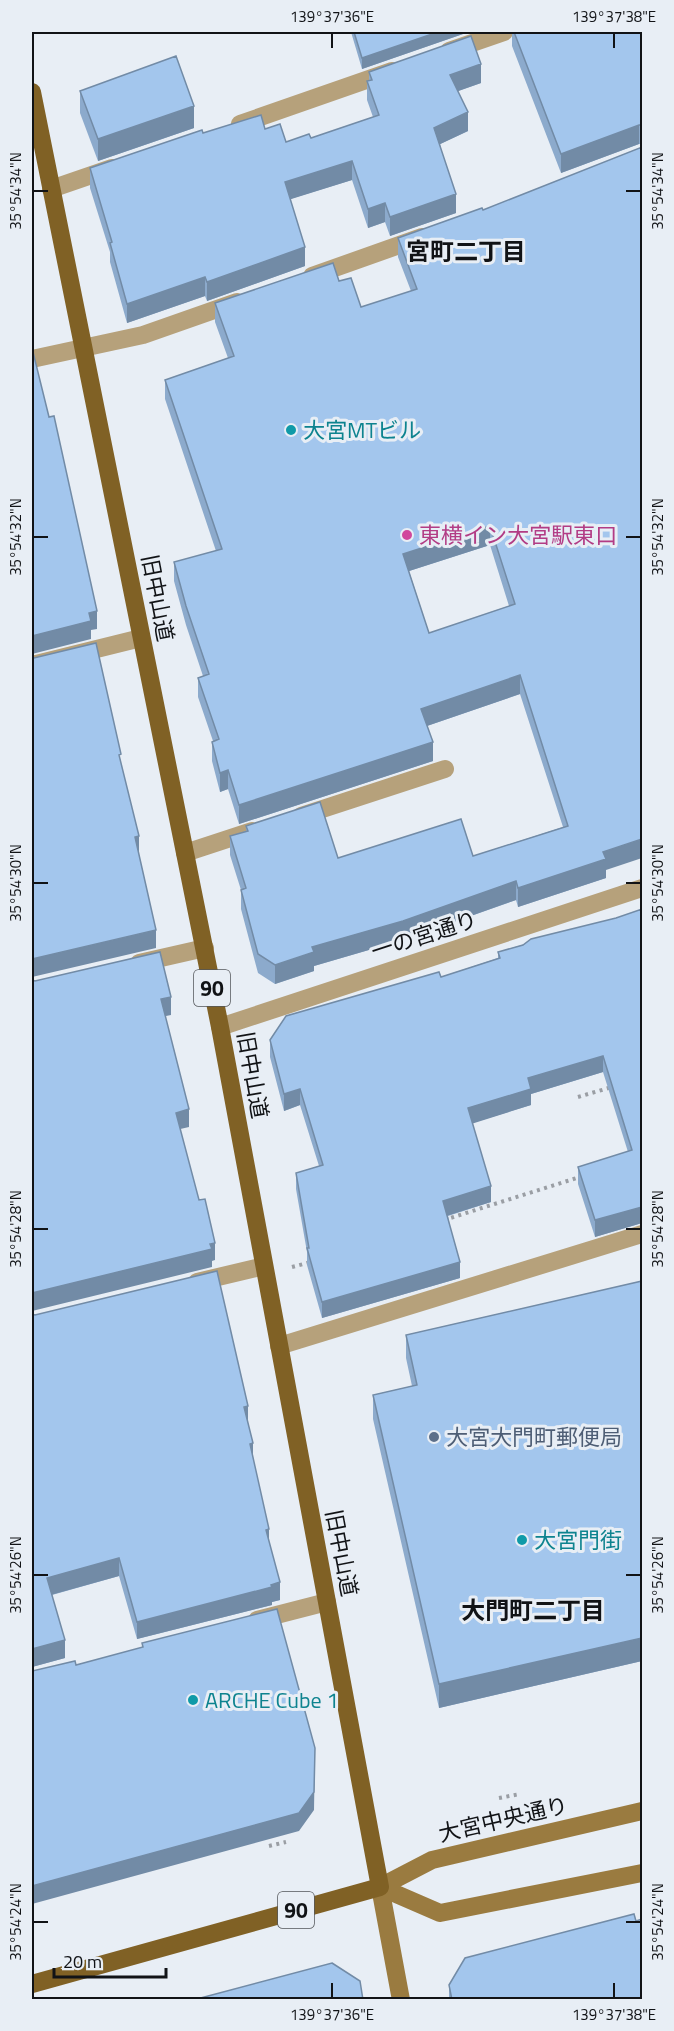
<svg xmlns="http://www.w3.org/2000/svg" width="674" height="2031" viewBox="0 0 674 2031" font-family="'Titillium Web','Noto Sans JP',sans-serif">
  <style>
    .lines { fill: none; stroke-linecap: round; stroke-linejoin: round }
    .path { stroke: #9a9ea4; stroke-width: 4; stroke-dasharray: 3 4.5; stroke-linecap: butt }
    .lane { stroke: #b6a17b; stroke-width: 18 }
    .street { stroke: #b6a17b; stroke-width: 18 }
    .secondary { stroke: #9a7b40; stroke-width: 18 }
    .primary { stroke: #806125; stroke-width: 18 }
    .wall { fill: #8caacc; fill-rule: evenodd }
    .shaded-wall { fill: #728ba6 }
    .building { fill: #a3c6ed; stroke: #728ba6; stroke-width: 1.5; fill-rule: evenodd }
    .ticks { fill: none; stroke: #111316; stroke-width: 2 }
    .culture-dot { fill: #0f9aa8; stroke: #e8eef5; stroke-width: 2 }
    .hotel-dot { fill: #d1479c; stroke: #e8eef5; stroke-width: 2 }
    .service-dot { fill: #5c6f8a; stroke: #e8eef5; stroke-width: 2 }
    .labels { text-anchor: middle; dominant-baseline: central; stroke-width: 6; stroke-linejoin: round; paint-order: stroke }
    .shield { fill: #e8eef5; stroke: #525559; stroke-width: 1.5 }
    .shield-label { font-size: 21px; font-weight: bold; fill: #111316 }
    .culture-label { font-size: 22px; fill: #0d838f; stroke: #e8eef5; text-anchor: start }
    .hotel-label { font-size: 22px; fill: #b23c85; stroke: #e8eef5; text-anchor: start }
    .street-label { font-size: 22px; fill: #111316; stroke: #e8eef5 }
    .service-label { font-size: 22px; fill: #4e5e75; stroke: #e8eef5; text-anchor: start }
    .neighbourhood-label { font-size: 24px; font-weight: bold; fill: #111316; stroke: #e8eef5 }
    .neatline { fill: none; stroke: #111316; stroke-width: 2 }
    .ticks-label { font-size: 15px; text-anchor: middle; fill: #111316 }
  </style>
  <rect width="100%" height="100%" fill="#e8eef5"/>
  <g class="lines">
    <!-- path -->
    <path class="path" d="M578,1097L612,1087
      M444,1220L583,1176
      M292,1267L311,1262
      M499,1798L520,1794
      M269,1846L286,1842"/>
    <!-- lane -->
    <path class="lane" d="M449,51L504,32
      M240,124L392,71
      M51,189L112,168
      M301,816L445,769
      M185,853L252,831"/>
    <!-- street -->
    <path class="street" d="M312,276L422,237
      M32,359L143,335L237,302
      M32,665L141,638
      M139,963L205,948
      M220,1027L642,888
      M197,1282L264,1266
      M279,1346L642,1234
      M257,1620L327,1602"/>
    <!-- secondary -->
    <path class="secondary" d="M380,1887L432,1860L642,1811
      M380,1887L440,1913L642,1873
      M380,1887L401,2000"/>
    <!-- primary -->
    <path class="primary" d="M32,92L220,1027L380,1887L32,1984"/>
  </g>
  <!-- wall -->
  <path class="wall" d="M351,32H463V34L362,69Z
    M512,32H642V144H639L561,173L512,46Z
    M369,72L481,83L458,91L468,131L440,144L456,213L390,236L385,222L368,228L352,180L290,199L305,266L207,301L205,296L127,323L110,262V252L90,188V168L203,133L265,129L286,142L311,138L373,117L367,100V81H369Z
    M80,91L194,128L98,161L80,113Z
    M482,208L606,870V878L518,907L516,900L502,905L403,940L314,966V971L275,984L258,973L241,909V890L230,855V836L246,831V826L338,858L473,856L563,827L520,694L427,726L433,761L239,824L228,789L220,792L212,761V742L213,741L198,697V678L203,676L186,625L174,581V562L216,551L165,399V380L228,358L215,322V303L339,281L361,307L411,291L398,257V238ZM490,545L509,606L429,633L409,571Z
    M616,918L642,1223L595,1237L578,1184V1167L628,1152L603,1072L531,1094V1105L472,1123L491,1202L448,1216L460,1278L322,1318L307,1265V1252L296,1189V1173L319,1166L300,1105L284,1111L270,1057V1040L441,977L498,958V952Z
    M642,1281V1661L439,1708L373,1419V1395L412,1386L406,1358V1335Z
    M32,1314L248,1423L253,1457L280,1600L272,1602V1605L137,1639L119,1576L52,1595L65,1658L32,1667Z
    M636,1921L642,2000H449V1985Z"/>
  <!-- shaded-wall -->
  <path class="shaded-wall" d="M438,32H463V34L362,69V58Z
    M481,64V83L450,94V75Z
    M194,106V128L98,161V139Z
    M468,112V131L434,147V128Z
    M639,125V144L561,173V154Z
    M352,161V180L285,201V182Z
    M456,194V213L390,236V217Z
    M385,203V222L368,228V209Z
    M305,247V266L207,301V282Z
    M205,277V296L127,323V304Z
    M490,526V545L403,573V554Z
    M97,611V629L91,630V639L32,654V636L89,613Z
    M520,675V694L421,728V709Z
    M433,742V761L239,824V805Z
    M228,770V789L220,792V773Z
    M139,836V854L135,855V837Z
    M642,839V858L606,870V878L518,907V888L603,852Z
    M516,881V900L403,940L314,966V971L275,984V965L312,947Z
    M156,930V948L32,977V959Z
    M171,997V1015L161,1017V999Z
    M603,1056V1072L531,1094V1105L468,1125V1108L528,1078Z
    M300,1089V1105L284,1111V1094Z
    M189,1109V1127L176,1130V1113Z
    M491,1186V1202L443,1217V1201Z
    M642,1207V1223L595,1237V1220Z
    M215,1243V1260L212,1261V1267L32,1311V1293Z
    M460,1262V1278L322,1318V1302Z
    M248,1406V1424L244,1407Z
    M253,1443V1461L250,1444Z
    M269,1529V1547L266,1530Z
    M119,1558V1576L47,1596V1578Z
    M280,1582V1600L272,1602V1605L137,1639V1622Z
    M642,1638V1661L439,1708V1684Z
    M65,1640V1658L32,1667V1649Z
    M315,1748L314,1810L299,1831L32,1904V1886Z"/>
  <!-- building -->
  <path class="building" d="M354,32H438L362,58Z
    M514,32H642V125H639L561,154Z
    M471,36L481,64L450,75L468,112L434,128L456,194L390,217L385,203L368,209L352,161L285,182L305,247L207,282L205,277L127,304L110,243L112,242L90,168L202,130L203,133L261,115L265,129L280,124L286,142L309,134L311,138L379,115L367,81L372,80L369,72Z
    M176,56L194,106L98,139L80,91Z
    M642,147V839L603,852L606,859L518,888L516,881L502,886L403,921L312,947L314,952L275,965L258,954L241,890L246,888L230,836L248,831L246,826L320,802L338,858L461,819L473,856L568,826L520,675L421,709L433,742L239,805L228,770L220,773L212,742L219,739L198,678L209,674L186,606L174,562L222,549L165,380L234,356L215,303L333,263L339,281L351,278L361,307L417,289L398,238L482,208L483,210ZM490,526L515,604L429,633L403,554Z
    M32,352H33L49,417L54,416L97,611L89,613L91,621L32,636Z
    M96,643L121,754L119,755L139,836L135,837L156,930L32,959V657L34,658Z
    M642,909V1207L595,1220L578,1167L632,1150L603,1056L528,1078L531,1089L468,1108L491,1186L443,1201L460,1262L322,1302L307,1248H309L296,1173L323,1165L300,1089L284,1094L270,1040L286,1016L439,972L441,977L500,958L498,952L523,945L531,939L616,918Z
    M160,952L171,997L161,999L189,1109L176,1113L199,1200L205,1199L215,1243L210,1244L212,1249L32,1293V980L35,981Z
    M217,1271L248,1406L244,1407L253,1443L250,1444L269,1529L266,1530L280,1582L271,1585L272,1587L137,1622L119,1558L47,1578L65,1640L32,1649V1314L35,1315Z
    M642,1281V1638L439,1684L373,1395L417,1385L406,1335Z
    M277,1609L315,1748L314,1792L299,1813L32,1886V1671L75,1661L76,1665L143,1647L142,1643Z
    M634,1914L636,1921L642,1919V2000H452L449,1985L465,1958Z
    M332,1963L360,1981L363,2000H193Z"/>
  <!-- ticks -->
  <path class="ticks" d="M332,33V48M614,33V48M33,191H48M626,191H641M33,537H48M626,537H641M33,883H48M626,883H641M33,1229H48M626,1229H641M33,1575H48M626,1575H641M33,1922H48M626,1922H641M332,1983V1998M614,1983V1998"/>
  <!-- markers -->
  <g class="culture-dot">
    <circle cx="291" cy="430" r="6"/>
    <circle cx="522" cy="1540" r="6"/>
    <circle cx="193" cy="1700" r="6"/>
  </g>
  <circle class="hotel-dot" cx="407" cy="535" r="6"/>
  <circle class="service-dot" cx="434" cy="1437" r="6"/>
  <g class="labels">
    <!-- shield labels -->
    <g class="shield">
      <rect x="194" y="970" width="36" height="36" rx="4.5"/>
      <rect x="278" y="1892" width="36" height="36" rx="4.5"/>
    </g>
    <g class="shield-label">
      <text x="212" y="988">90</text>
      <text x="296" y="1910">90</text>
    </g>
    <!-- culture labels -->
    <g class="culture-label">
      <text x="303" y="430">大宮MTビル</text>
      <text x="534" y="1540">大宮門街</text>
      <text x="205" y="1700">ARCHE Cube 1</text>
    </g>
    <!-- hotel labels -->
    <g class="hotel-label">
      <text x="419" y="535">東横イン大宮駅東口</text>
    </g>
    <!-- street labels -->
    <g class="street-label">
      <text transform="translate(158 598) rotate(79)">旧中山道</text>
      <text transform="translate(424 935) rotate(-18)">一の宮通り</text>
      <text transform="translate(253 1075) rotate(80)">旧中山道</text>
      <text transform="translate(342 1553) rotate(79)">旧中山道</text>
      <text transform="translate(503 1819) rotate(-13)">大宮中央通り</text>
    </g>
    <!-- service labels -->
    <g class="service-label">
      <text x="446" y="1437">大宮大門町郵便局</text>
    </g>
    <!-- neighbourhood labels -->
    <g class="neighbourhood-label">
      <text x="466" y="251">宮町二丁目</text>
      <text x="533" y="1610">大門町二丁目</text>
    </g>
  </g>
  <!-- border -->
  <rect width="674" height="2031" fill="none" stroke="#e8eef5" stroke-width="66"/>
  <!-- scale -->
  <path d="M54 1968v9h112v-9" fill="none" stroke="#111316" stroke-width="3"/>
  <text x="63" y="1968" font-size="18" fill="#111316" stroke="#e8eef5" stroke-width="4.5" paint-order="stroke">20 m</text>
  <rect x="33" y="33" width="608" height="1965" class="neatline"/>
  <g class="ticks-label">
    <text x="332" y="22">139°37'36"E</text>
    <text x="614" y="22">139°37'38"E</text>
    <text transform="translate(16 191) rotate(-90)" y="5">35°54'34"N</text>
    <text transform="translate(658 191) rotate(-90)" y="5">35°54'34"N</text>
    <text transform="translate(16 537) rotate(-90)" y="5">35°54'32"N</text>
    <text transform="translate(658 537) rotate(-90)" y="5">35°54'32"N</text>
    <text transform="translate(16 883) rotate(-90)" y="5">35°54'30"N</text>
    <text transform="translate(658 883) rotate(-90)" y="5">35°54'30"N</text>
    <text transform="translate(16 1229) rotate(-90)" y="5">35°54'28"N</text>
    <text transform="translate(658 1229) rotate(-90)" y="5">35°54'28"N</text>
    <text transform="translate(16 1575) rotate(-90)" y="5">35°54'26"N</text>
    <text transform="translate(658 1575) rotate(-90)" y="5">35°54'26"N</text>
    <text transform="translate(16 1922) rotate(-90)" y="5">35°54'24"N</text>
    <text transform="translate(658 1922) rotate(-90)" y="5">35°54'24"N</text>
    <text x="332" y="2020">139°37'36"E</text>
    <text x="614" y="2020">139°37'38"E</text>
  </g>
</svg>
